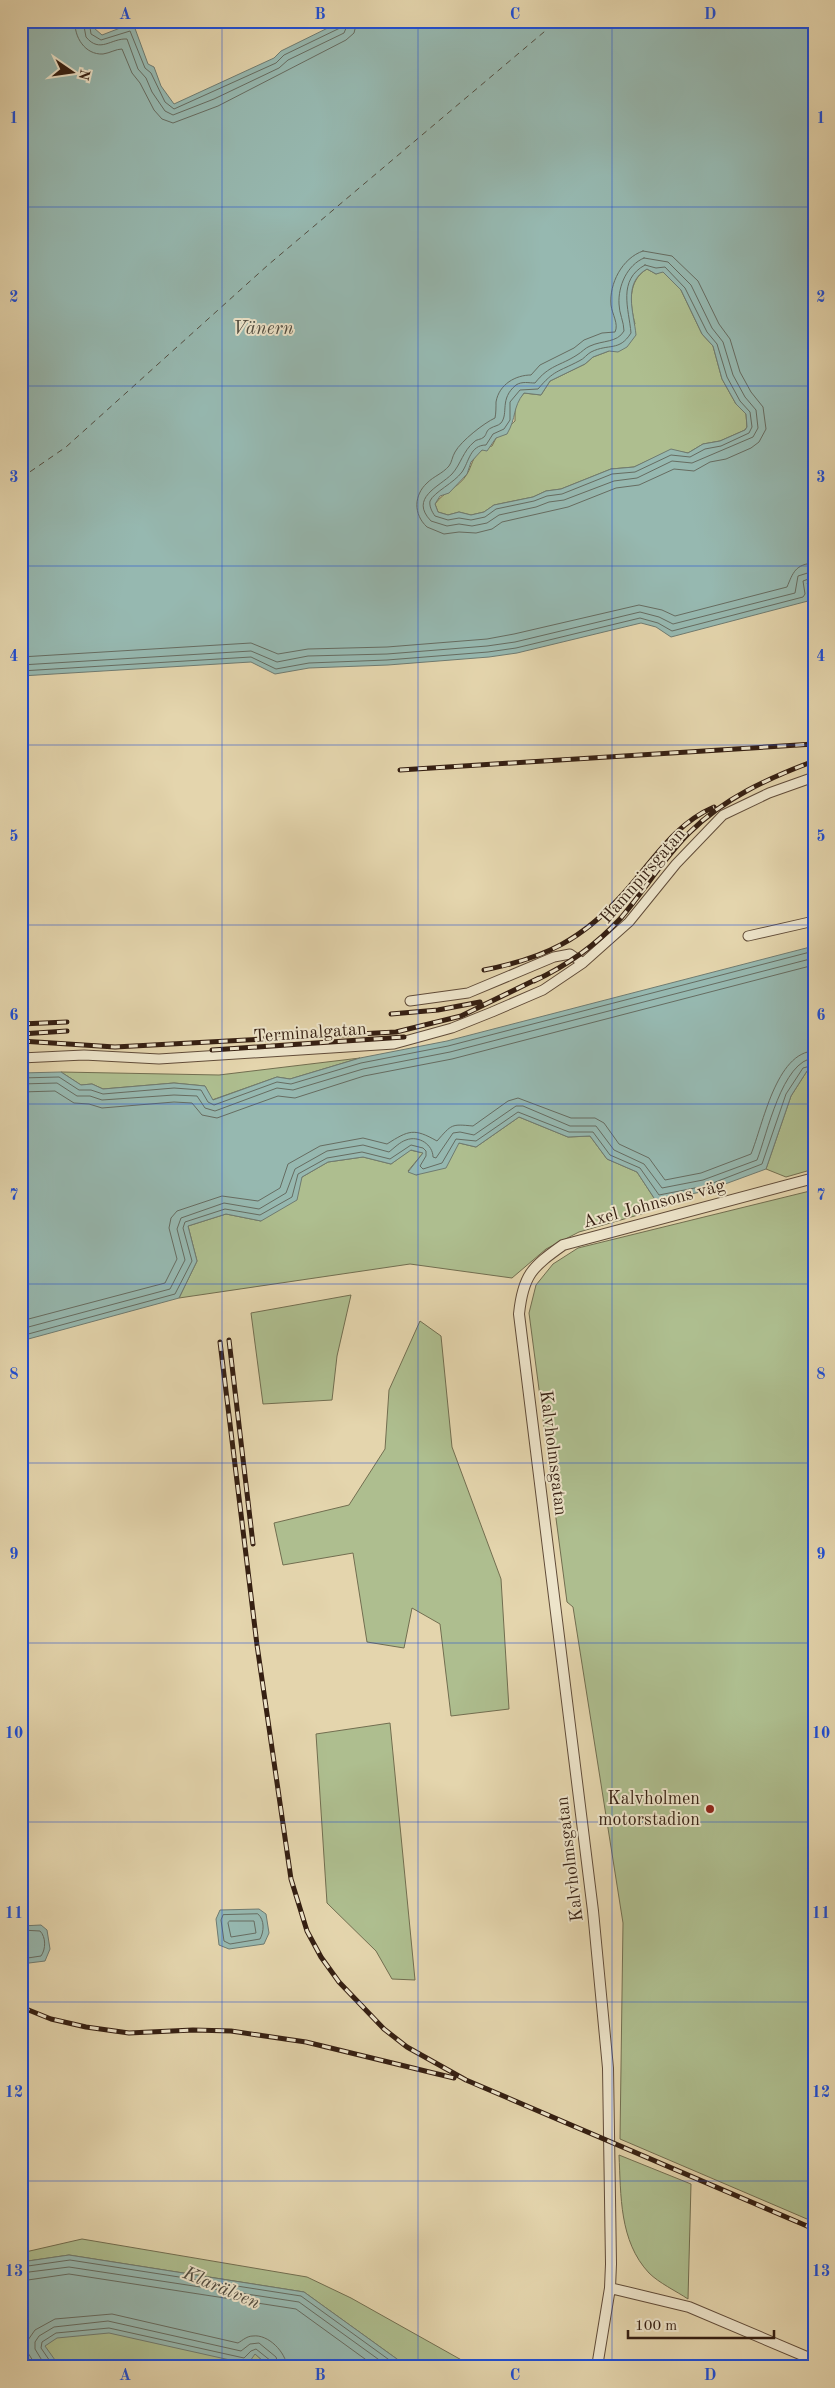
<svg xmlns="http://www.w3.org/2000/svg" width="835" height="2388" viewBox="0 0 835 2388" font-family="'Old Standard TT',serif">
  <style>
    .green { fill: #aebe8f; stroke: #726e50 }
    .water { fill: #96b8b0; stroke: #6f7b71; fill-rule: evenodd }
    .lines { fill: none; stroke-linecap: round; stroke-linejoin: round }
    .shore { stroke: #666c61; stroke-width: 1 }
    .ferry { stroke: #524d41; stroke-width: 1; stroke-dasharray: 6 5; stroke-linecap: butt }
    .minor-casing { stroke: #614c39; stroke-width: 11 }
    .tertiary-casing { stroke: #614c39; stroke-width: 12 }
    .minor { stroke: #ede4ca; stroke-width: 9 }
    .tertiary { stroke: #ede4ca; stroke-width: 10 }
    .rail-casing { stroke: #351f12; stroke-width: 5 }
    .rail { stroke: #ede4ca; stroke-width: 3; stroke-dasharray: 9; stroke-linecap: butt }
    .grid { fill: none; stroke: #1d4ed8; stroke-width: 1; stroke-opacity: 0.55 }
    .poi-dot { fill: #8f2418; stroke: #ede4ca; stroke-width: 2 }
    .labels { text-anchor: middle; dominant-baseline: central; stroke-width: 4; stroke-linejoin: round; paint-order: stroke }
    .street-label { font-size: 18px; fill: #351f12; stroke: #ede4ca }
    .poi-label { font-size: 18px; fill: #351f12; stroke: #ede4ca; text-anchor: end }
    .water-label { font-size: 19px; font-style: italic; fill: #524d41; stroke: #ede4ca }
    .neatline { fill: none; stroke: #1d4ed8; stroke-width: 2 }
    .grid-label { font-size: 16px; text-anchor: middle; font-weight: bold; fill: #1d4ed8 }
  </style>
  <rect width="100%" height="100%" fill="#e4d5ad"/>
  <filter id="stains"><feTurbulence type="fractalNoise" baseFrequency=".004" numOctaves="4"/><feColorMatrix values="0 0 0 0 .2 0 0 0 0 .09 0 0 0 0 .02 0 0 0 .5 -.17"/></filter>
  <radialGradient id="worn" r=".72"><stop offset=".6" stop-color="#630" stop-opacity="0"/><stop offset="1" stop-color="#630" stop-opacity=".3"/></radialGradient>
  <!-- green -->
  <path class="green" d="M647,269L656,274L662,271L681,290L702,334L713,346L722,379L736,404L746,414L747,427L745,430L720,441L703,444L688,453L671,450L634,467L611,469L561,489L546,491L533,497L494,505L484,512L471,515L459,512L448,515L438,512L435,504C443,492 459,488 467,474C472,466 472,457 481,451C484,448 488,447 492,446L496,438L515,421V404L524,393L541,395L550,381L585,364L593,357L609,351L635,324C630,305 627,281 647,269Z
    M360,1058L290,1079L277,1077L212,1100L205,1086L174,1083L103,1089L92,1084L81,1085L61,1072L219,1075Z
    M814,1069V1169L786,1177L766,1169L791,1096L807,1071Z
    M519,1117L568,1137L590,1136L607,1159L637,1172L656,1201L645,1213L579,1232L546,1249L512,1278L410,1264L179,1298L197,1261L188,1226L226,1214L261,1221L302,1177L328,1162L363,1157L391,1164L410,1150L423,1153L408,1171L417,1175L459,1143L476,1147Z
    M814,1190V2222L620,2139L623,1923L573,1607L567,1602L529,1313L536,1285L553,1264L578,1248Z
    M351,1295L337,1356L332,1400L263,1404L251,1313Z
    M420,1321L441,1336L452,1447L501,1579L509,1709L451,1716L440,1624L412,1608L404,1648L367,1642L353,1553L283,1565L274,1523L349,1505L385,1449L389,1390Z
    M390,1723L415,1980L392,1979L376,1951L327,1903L316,1734Z
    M619,2155L691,2184L688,2299C676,2291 659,2283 649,2273C619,2241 621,2195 619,2155Z
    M82,2239L307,2277L351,2298L474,2367H408L304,2292L69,2255L21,2262V2253Z
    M111,2311L255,2354L270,2367H21V2323Z"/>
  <!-- water -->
  <path class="water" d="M21,21H94V28L102,35L133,23L148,64L154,67L161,86L174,104L274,58L281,51L342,21H814V581L807,583L811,593L808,601L671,637L656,627L641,623L517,653L489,657L388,665L309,668L275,674L251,662L21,676ZM647,269L656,274L663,272L681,290L702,334L713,346L722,379L736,404L746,414L747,427L745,430L720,441L703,444L688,453L671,449L634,467L611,469L561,489L546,491L533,497L494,505L484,512L471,515L459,512L448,515L438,512L435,504L440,496L449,493L467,474L471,462L482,450L487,451L496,438L507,434C517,417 512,408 524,393L541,395L550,381L585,364L593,357L609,351L618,352L627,347L636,335C634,313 622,283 647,269Z
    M814,946V1069L807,1071L791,1096L766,1169L706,1191L656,1201L637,1172L607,1159L590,1136L568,1137L519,1117L476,1147L459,1143L446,1168L416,1175L408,1172L423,1153L411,1150L391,1164L363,1157L328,1162L302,1177L297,1200L261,1221L226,1214L188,1226L197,1261L179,1298L21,1341V1073L61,1072L81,1085L92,1084L103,1089L174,1083L205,1086L213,1100L277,1077L290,1079L360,1058L447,1041Z
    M259,1909L266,1914L269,1933L264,1944L229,1949L219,1945L216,1919L220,1910Z
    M41,1925L47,1930L50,1949L45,1961L21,1964V1926Z
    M69,2255L304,2292L408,2367H270L255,2354L248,2364L109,2333L57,2338L45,2346L60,2367H21V2262Z"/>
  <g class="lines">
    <!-- shore -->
    <path class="shore" d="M75,21C74,37 85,55 103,54C110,53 116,49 122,49L132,73L140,83L154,110L162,119L173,123L218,106L346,40L354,33L357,21
      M83,21L86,37C100,54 111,38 127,39L138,69L146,78L152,92L165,111L173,115L214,99L279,68L288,60L344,33L349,21
      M89,21L91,34L101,40L130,31L145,68L151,73L165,102L174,109L276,63L284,55L340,28L343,21
      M643,251L672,256L698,281L719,324L730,339L740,372L751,392L763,407L766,429L759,442L751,448L726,459L710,462L694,471L674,469L639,485L616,488L568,507L502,522L492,529L476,533L459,532L444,534L427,527C413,514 414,495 427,483C434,476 442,474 449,466C452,462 452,457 455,452C461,441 484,423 495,418C496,413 496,407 496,402C499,384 516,375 531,375L540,365L574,348L584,340L602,333L615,332C619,324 612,314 611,305C609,284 622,258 643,251Z
      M644,258L668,262L691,285L712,328L723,342L733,375L745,397L756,410L758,428L753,437L692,463L672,461L637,478L614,481L564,500L549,502L536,507L499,515L487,523L472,526L459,524L447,526L431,521C409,498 439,487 452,474C461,464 463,451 474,442C476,439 481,440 484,437C487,434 486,430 491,428C494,426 498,426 501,423C509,413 499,399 516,385C522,381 529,383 535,383C549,365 560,366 577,355C582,352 585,348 590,346C603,340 617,343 624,331C624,322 619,313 619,304C618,286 627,265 644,258Z
      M645,265L656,268L665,267L685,288L707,332L717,344L727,377L740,401L750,412L752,427L749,433L721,446L705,449L690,457L671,455L635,472L612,474L562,494L547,496L534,501L496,509L485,517L471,520L459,518L448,520L435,516C432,512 429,506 430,501C434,492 454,483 462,472C469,462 470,445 486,445L493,434L504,429L510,420V402L520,390L538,389C554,370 558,372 579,361C584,359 587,354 591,352C609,343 619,352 631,333C629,309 617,280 645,265Z
      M21,657L251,643L278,654L308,649L387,647L487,639L514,634L639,605L662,610L675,616L787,587C793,573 795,564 814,563
      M21,665L251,651L277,662L308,656L387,654L487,646L515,642L640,612L659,617L673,624L795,593L798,576L814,571
      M21,671L251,657L276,669L309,663L387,660L488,652L516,648L640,618L658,623L672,631L803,597L805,594L803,581L814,577
      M21,1078L59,1077L79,1090H91L103,1094L174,1088L201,1090L208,1102L214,1105L277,1082L291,1084L361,1063L448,1046L814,951
      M21,1084L57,1083L77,1096H90L102,1100L174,1095L197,1096L205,1108L215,1111L277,1088L293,1090L363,1069L450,1052L814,958
      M21,1092L55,1091L74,1103L89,1104L102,1108L174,1102L192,1103L202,1115L217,1118L278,1096L295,1098L364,1076L452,1059L814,965
      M21,1321L165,1283L177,1259L169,1228L171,1218L177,1211L222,1196L258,1201L280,1188L288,1164L320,1146L363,1138L387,1144C409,1130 414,1128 437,1141C452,1124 451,1124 473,1126L508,1101L518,1098L571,1118H595L604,1123L619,1144L649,1158L665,1180L701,1173L751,1154C763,1125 776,1052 814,1051
      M21,1329L170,1289L185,1260L177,1229L181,1218L224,1203L259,1209L286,1193L295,1169L327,1151L363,1145L389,1152C394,1148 400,1142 406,1140C419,1135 433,1145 433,1157L436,1158L453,1133L460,1132L474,1135L516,1106H523L570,1126H596L614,1150L644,1164L662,1188L703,1180L757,1160C767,1135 782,1060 814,1058
      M21,1336L175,1294L192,1261L183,1228L185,1222L225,1209L260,1215L292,1197L298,1174L327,1158L362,1152L390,1159L411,1145L423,1148L426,1151V1156L420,1166L423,1169L442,1163L456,1139L476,1141L518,1112L569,1132H593L610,1155L640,1168L659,1195L705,1186L762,1164L786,1094L803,1068L814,1065
      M258,1914C265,1920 264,1932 260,1939L230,1944L224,1941L221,1920L223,1915Z
      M230,1921H254L256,1933L231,1937L228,1923Z
      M21,1930L40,1931C46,1937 46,1949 41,1956L21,1959
      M21,2267L70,2260L301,2296L399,2367
      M21,2273L69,2267L299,2302L389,2367
      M21,2281L69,2274L296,2309L376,2367
      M37,2367L28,2353V2340L35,2330L55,2319L112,2314L238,2343C243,2340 247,2336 253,2336C268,2334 286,2352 287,2367
      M46,2367L35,2349V2342L39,2336L54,2327L108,2321L241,2351L250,2344L259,2343L276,2357L279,2367
      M54,2367L41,2348L42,2342L56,2333L109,2328L244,2358L251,2351L256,2349L271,2361L273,2367"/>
    <!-- ferry -->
    <path class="ferry" d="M21,478L66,447L268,265L557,21"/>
    <!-- minor casing -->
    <g class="minor-casing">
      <path id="minor" d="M748,936L814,921
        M410,1001L468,993L554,957L570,954L583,963L629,922L676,864L723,815L769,793L814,777
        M21,1058L84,1055L159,1059L394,1044L452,1028L492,1012L543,990L583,963"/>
    </g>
    <!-- tertiary casing -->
    <g class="tertiary-casing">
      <path id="tertiary" d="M610,2288L689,2307L814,2360
        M597,2367L610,2288L611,2264L608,2068L593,1911L519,1314C523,1275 532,1267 563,1245L814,1178"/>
    </g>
    <!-- minor -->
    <use href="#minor" class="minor"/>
    <!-- tertiary -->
    <use href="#tertiary" class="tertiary"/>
    <!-- rail casing -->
    <g class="rail-casing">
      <path id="rail" d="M400,770L814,744
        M484,970C545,958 582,940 624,893C652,862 674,824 714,807
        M534,981C566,966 596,945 620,919C644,891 663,859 689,833C724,798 769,778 814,761
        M391,1014L438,1010L480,1002
        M21,1024L67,1022
        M21,1034L67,1031
        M21,1041L115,1047L396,1032L461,1016L539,978
        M212,1050L404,1037
        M229,1340L253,1544
        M220,1342L257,1645L291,1879L307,1931L321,1957L339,1982L384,2029L407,2047L466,2080L814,2229
        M21,2007L51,2019L86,2027L129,2033L193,2030L231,2031L306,2042L454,2078"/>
    </g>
    <!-- rail -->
    <use href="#rail" class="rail"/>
  </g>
  <!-- grid -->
  <path class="grid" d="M222,21V2367M418,21V2367M612,21V2367M21,207H814M21,386H814M21,566H814M21,745H814M21,925H814M21,1104H814M21,1284H814M21,1463H814M21,1643H814M21,1822H814M21,2002H814M21,2181H814"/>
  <!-- markers -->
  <circle class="poi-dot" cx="710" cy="1809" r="5"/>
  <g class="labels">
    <!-- street labels -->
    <g class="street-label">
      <text transform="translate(643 876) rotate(-49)">Hamnpirsgatan</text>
      <text transform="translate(310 1033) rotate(-4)">Terminalgatan</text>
      <text transform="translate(654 1204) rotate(-15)">Axel Johnsons väg</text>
      <text transform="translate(553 1453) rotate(83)">Kalvholmsgatan</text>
      <text transform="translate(570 1859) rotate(-97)">Kalvholmsgatan</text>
    </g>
    <!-- poi labels -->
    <g class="poi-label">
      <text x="700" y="1799">Kalvholmen<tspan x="700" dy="21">motorstadion</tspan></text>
    </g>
    <!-- water labels -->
    <g class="water-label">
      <text x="263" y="329">Vänern</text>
      <text transform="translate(221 2289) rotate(23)">Klarälven</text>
    </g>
  </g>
  <!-- margin -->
  <rect width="835" height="2388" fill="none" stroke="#e4d5ad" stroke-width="55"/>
  <!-- north arrow -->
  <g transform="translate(72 72) rotate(103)" stroke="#ede4ca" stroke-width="4" paint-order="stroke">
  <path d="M0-4L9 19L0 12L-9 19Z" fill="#351f12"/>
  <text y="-8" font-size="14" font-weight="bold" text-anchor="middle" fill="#351f12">N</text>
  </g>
  <!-- scale -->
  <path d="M628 2330v8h146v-8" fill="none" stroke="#351f12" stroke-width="2.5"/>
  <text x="635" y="2330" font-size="15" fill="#351f12" stroke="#ede4ca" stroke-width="4" paint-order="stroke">100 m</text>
  <rect x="28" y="28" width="780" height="2332" class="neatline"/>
  <g class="grid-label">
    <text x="125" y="19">A</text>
    <text x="320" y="19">B</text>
    <text x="515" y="19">C</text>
    <text x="710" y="19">D</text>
    <text x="14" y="123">1</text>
    <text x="821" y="123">1</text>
    <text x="14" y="302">2</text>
    <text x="821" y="302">2</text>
    <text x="14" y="482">3</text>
    <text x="821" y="482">3</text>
    <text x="14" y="661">4</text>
    <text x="821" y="661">4</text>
    <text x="14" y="841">5</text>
    <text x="821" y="841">5</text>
    <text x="14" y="1020">6</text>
    <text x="821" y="1020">6</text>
    <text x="14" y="1200">7</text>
    <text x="821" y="1200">7</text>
    <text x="14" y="1379">8</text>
    <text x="821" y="1379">8</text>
    <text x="14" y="1559">9</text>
    <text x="821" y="1559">9</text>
    <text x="14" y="1738">10</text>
    <text x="821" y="1738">10</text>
    <text x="14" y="1918">11</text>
    <text x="821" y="1918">11</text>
    <text x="14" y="2097">12</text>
    <text x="821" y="2097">12</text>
    <text x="14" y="2276">13</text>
    <text x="821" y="2276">13</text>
    <text x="125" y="2380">A</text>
    <text x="320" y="2380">B</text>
    <text x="515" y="2380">C</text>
    <text x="710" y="2380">D</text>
  </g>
  <rect width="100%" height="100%" filter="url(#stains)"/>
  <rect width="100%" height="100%" fill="url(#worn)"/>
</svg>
